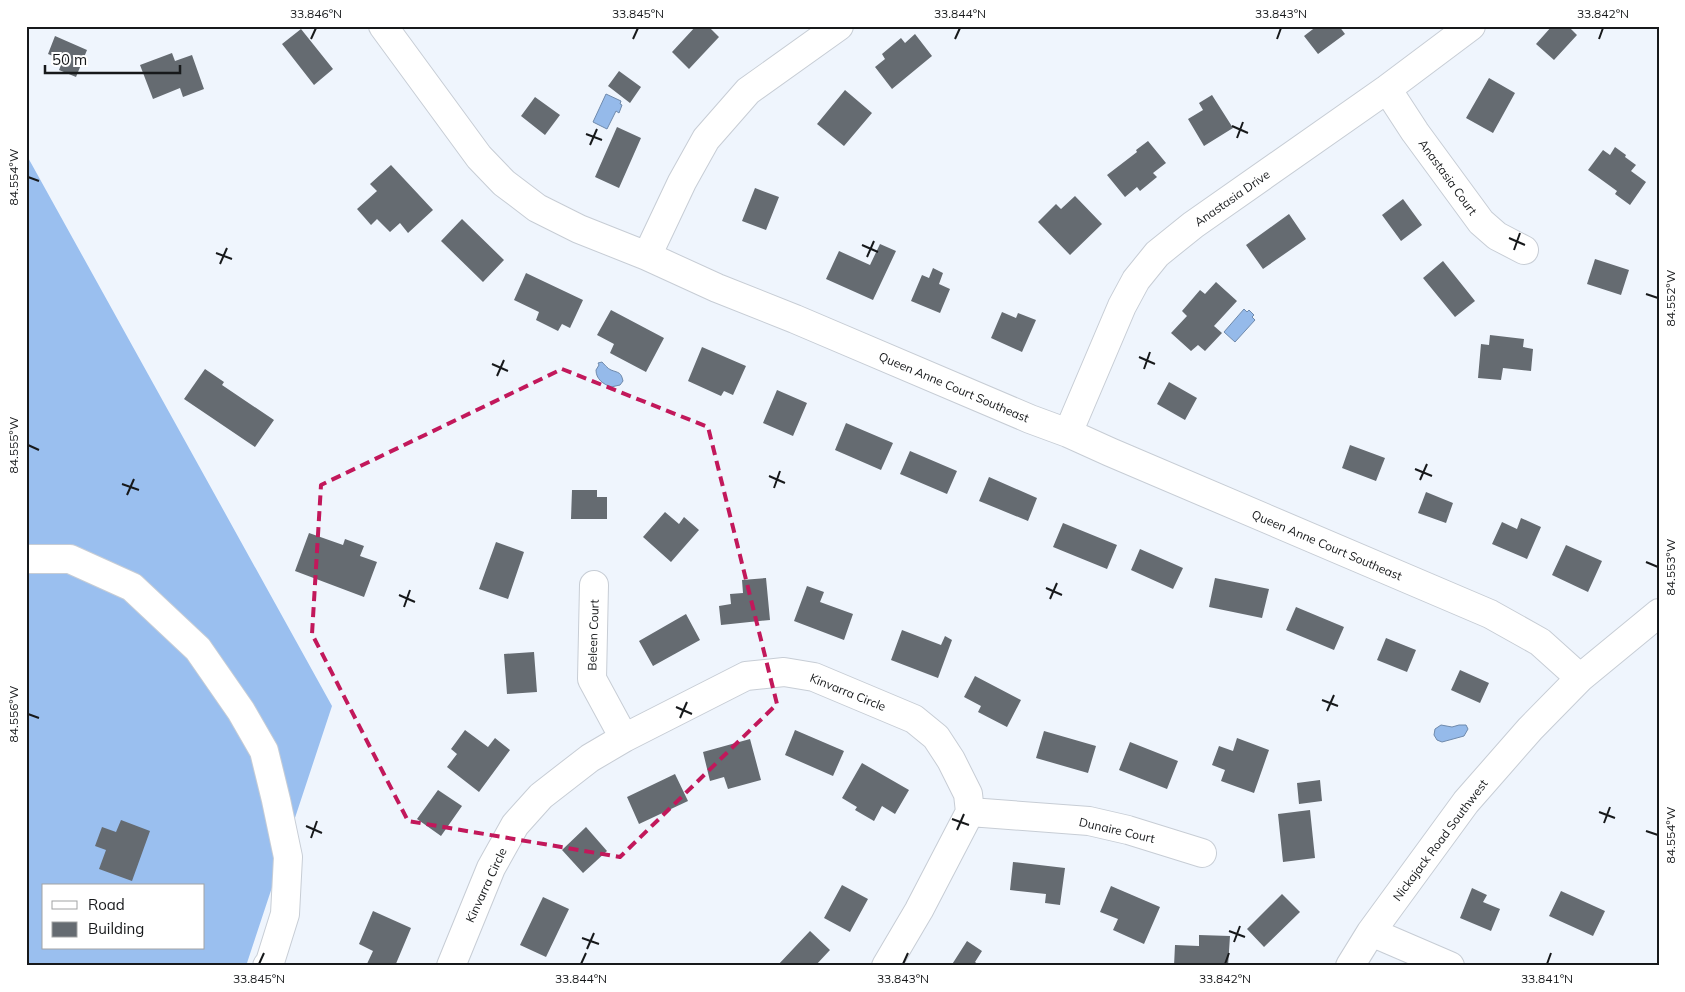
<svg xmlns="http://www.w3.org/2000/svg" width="1685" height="992" viewBox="0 0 1685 992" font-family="Mulish,sans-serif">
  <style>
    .forest { fill: #9abfef; fill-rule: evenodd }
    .water { fill: #95baea; stroke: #6f8aac }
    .building { fill: #656b71 }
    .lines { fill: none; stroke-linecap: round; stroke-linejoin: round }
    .minor-casing { stroke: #c7cdd5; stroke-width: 30 }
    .minor { stroke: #fff; stroke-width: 28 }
    .marked { fill: none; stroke: #c2185b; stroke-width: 4; stroke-dasharray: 10 6; stroke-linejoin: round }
    .ticks { fill: none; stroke: #17191b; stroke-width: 2 }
    .labels { text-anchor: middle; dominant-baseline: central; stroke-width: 4; stroke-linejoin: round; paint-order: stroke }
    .street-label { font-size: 12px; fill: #17191b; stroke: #fff }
    .neatline { fill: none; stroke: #17191b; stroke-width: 2 }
    .ticks-label { font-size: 12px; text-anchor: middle; fill: #17191b }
  </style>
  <rect width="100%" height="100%" fill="#eff5fd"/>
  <!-- forest -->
  <path class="forest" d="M26,154L332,706L246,966H26ZM44,886H204V948H44Z"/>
  <!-- water -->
  <path class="water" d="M606,94L621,101L620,104L622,105L619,113L616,111L607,129L593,122Z
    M1244,309L1247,312L1249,310L1254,315L1252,317L1255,320L1235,342L1224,332Z
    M602,362C604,364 608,369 611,370C619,373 621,372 623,381L620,385L611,387C603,384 596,379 596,370L599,365L598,363Z
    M1441,725L1452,727L1459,725H1466L1468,729L1464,736L1442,742L1437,740L1434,735L1435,729Z"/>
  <!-- building -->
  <path class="building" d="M696,26H708L719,37L689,69L672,52Z
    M1317,26H1339L1345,34L1318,54L1304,36Z
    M1552,26H1568L1577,35L1554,60L1536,44Z
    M301,29L333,69L314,85L282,44Z
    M915,34L932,56L892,89L875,67L885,59L882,54L901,38L905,43Z
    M55,36L87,50L76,77L59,70L63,60L48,54Z
    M172,53L175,61L192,55L204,89L183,97L180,88L153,99L140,65Z
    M619,71L641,87L630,103L608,86Z
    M1489,78L1515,93L1493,133L1466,118Z
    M845,90L872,113L844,146L817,124Z
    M1212,95L1233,128L1204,146L1188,119L1203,110L1199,103Z
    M535,97L560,115L545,135L521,116Z
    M617,127L641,138L619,188L595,177Z
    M1148,141L1166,163L1153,173L1157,177L1140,191L1137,187L1125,197L1107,175L1137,152L1136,150Z
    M1615,147L1626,155L1625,157L1636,165L1631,171L1646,182L1630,205L1615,194L1617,191L1588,170L1603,150L1610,155Z
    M391,165L433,210L408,233L400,223L390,232L377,219L371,225L357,209L377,191L370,184Z
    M755,188L779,197L766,230L742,221Z
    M1075,196L1102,224L1070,255L1038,222L1056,204L1061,209Z
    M1403,199L1422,225L1401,241L1382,215Z
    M1289,214L1306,239L1263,269L1246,245Z
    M462,219L504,260L483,282L441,241Z
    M880,244L896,251L873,300L826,279L839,251L870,265Z
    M1595,259L1629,270L1621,295L1587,284Z
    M1443,261L1475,301L1455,317L1423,278Z
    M933,268L943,273L939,284L950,289L940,313L911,301L922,275L929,278Z
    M526,273L583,300L570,328L562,324L558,331L536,320L539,312L514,300Z
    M1216,282L1237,301L1214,326L1222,333L1205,351L1198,345L1191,351L1171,333L1187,316L1182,311L1200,290L1205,294Z
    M611,310L664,338L646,372L610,353L614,344L597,335Z
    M1002,312L1016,318L1018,313L1036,320L1022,352L991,338Z
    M1490,335L1524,339L1523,347L1533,349L1531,371L1503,368L1501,380L1478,378L1481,344L1489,345Z
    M702,347L746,366L733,395L724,391L721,396L688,381Z
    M205,369L224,382L222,385L274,420L255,447L184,399Z
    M1169,382L1197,398L1185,420L1157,404Z
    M777,390L807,403L793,436L763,423Z
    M846,423L893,443L881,470L835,450Z
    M1350,445L1385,458L1376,481L1342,468Z
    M910,451L957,471L947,494L900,474Z
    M989,477L1037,498L1028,521L979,501Z
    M572,490H597V497H607V519H571Z
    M1426,492L1453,503L1446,523L1418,513Z
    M665,512L679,524L684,517L699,530L671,562L643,537Z
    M1521,518L1541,527L1527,559L1492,544L1502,522L1517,529Z
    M1063,523L1117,545L1107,569L1053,547Z
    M309,533L343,545L345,539L364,546L360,556L377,562L364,597L295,571Z
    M496,542L524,552L508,599L479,589Z
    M1566,545L1602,561L1588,592L1552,575Z
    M1140,549L1183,568L1173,589L1131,570Z
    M766,578L770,620L721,625L719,606L731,604L730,594L743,593L742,580Z
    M1215,578L1269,589L1262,618L1209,607Z
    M807,586L824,592L820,602L853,614L844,640L794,621Z
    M1296,607L1344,627L1334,650L1286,630Z
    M686,614L700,640L653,666L639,641Z
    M902,630L941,645L945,636L952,640L938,678L891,660Z
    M1386,638L1416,650L1407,672L1377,660Z
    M534,652L537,692L507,694L504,654Z
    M1460,670L1489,683L1480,703L1451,690Z
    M975,676L1021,700L1007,727L978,712L981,706L964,697Z
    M465,730L488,747L495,738L510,750L479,792L447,767L457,754L451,749Z
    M795,730L844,751L833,776L785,755Z
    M1044,731L1096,746L1088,773L1036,758Z
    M1237,738L1269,750L1254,793L1221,781L1225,770L1212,765L1219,746L1233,751Z
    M750,739L761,780L728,789L724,777L710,781L703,752Z
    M1130,742L1178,761L1167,789L1119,770Z
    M862,763L909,790L895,814L882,806L874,821L855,810L857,807L842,798Z
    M675,774L688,801L639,824L627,797Z
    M1320,780L1322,801L1299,804L1297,783Z
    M438,790L462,806L441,836L417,819Z
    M1310,810L1315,858L1283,862L1278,814Z
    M121,820L150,831L132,881L99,869L106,850L95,846L102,827L116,832Z
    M586,827L607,851L583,873L562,850Z
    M1013,862L1065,868L1060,905L1045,903L1046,894L1010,890Z
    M842,885L868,899L850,932L824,918Z
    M1111,886L1160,907L1144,944L1113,930L1118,919L1100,912Z
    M1472,888L1487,895L1483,902L1500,909L1491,931L1460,918Z
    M1561,891L1605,911L1593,936L1549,916Z
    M1282,894L1300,912L1264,947L1247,929Z
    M543,897L569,909L546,957L520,945Z
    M373,911L411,928L395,966H366L373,951L359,944Z
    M810,931L830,950L815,966H777Z
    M1199,935L1230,936L1228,966H1174L1175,945L1199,946Z
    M967,941L982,951L975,962L980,966H951Z"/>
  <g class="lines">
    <!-- minor casing -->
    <g class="minor-casing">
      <path id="minor" d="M383,26L479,157L504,183L537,208L579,229L647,256L717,288L795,319L1030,419L1068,433L1110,452L1490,614L1540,642L1580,678
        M1387,89L1415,132L1481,222L1497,236L1524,250
        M647,256L682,182L706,139L748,91L839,26
        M1068,433L1122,306L1136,280L1157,254L1193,225L1387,89L1471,26
        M26,559H70L132,587L198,649L241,711L264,751L276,800L288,857L285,914L270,962L267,966
        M594,585L592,679L624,738
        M970,812L1089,821L1128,830L1202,853
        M1371,932L1450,966
        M451,966L491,868L515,825L541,796L590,758L624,738L746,676L784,672L814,677L914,719L936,737L951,760L968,794L970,812L919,910L886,966
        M1350,966L1371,932L1466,802L1530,729L1580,678L1659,613"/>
    </g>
    <!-- minor -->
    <use href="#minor" class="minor"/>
  </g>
  <!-- marked area -->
  <path class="marked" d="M562,369L708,427L777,704L620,857L408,821L312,634L321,485Z"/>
  <!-- ticks -->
  <path class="ticks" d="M311,39L316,28M633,39L638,28M955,39L960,28M1277,39L1281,28M1599,39L1603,28M1232,126L1248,133M586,134L602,140M1237,138L1243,122M590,145L597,129M28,177L39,181M1509,238L1525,245M862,245L878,252M1514,250L1520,233M216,253L232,259M867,257L874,241M220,264L227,248M1646,294L1658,298M1139,357L1155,364M492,364L508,371M1144,369L1150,352M497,376L504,360M28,445L39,450M1415,469L1432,476M769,476L785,483M1420,480L1427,464M122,484L139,490M774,488L780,471M127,495L134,479M1646,562L1658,567M1046,588L1062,595M399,595L415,602M1050,599L1057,583M404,607L410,590M1322,700L1338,706M676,707L692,714M1327,711L1334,695M28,714L39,718M680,718L687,702M1599,812L1615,818M952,819L969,825M1604,823L1610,807M306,826L322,833M957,830L964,814M1646,831L1658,835M311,838L317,821M1229,931L1245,937M582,938L599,944M1234,942L1240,926M587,949L594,933M259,964L264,953M581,964L586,953M903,964L908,953M1225,964L1229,953M1547,964L1551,953"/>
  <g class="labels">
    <!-- street labels -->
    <g class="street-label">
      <text transform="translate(1448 177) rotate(54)">Anastasia Court</text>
      <text transform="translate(1232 198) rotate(-35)">Anastasia Drive</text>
      <text transform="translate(954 387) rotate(23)">Queen Anne Court Southeast</text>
      <text transform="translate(1327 545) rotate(23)">Queen Anne Court Southeast</text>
      <text transform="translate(593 635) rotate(-88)">Beleen Court</text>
      <text transform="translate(848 692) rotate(22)">Kinvarra Circle</text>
      <text transform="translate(1117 830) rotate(13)">Dunaire Court</text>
      <text transform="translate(1440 840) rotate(-53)">Nickajack Road Southwest</text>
      <text transform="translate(486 885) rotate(-65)">Kinvarra Circle</text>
    </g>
  </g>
  <!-- border -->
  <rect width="1685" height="992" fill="none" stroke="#ffffff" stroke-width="55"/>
  <!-- legend -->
  <rect x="42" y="884" width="162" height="65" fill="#ffffff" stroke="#a2a3a4"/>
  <rect x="52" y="901" width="25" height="8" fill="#ffffff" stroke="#a2a3a4"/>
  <text x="88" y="910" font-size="15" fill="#17191b">Road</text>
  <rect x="52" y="922" width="25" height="15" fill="#656b71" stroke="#a2a3a4"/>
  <text x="88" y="934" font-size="15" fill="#17191b">Building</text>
  <!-- scale -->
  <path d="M45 65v8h135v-8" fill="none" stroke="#17191b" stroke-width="2.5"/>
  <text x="52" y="65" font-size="15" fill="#17191b" stroke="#ffffff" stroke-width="4" paint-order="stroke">50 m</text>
  <rect x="28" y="28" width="1630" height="936" class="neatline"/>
  <g class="ticks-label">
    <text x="316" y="18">33.846°N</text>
    <text x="638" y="18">33.845°N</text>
    <text x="960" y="18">33.844°N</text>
    <text x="1281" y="18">33.843°N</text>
    <text x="1603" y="18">33.842°N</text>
    <text transform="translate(14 177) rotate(-90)" y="4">84.554°W</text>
    <text transform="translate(1671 298) rotate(-90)" y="4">84.552°W</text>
    <text transform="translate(14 445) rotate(-90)" y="4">84.555°W</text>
    <text transform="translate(1671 567) rotate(-90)" y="4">84.553°W</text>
    <text transform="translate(14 714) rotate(-90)" y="4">84.556°W</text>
    <text transform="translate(1671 835) rotate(-90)" y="4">84.554°W</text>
    <text x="259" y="983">33.845°N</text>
    <text x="581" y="983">33.844°N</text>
    <text x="903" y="983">33.843°N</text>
    <text x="1225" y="983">33.842°N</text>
    <text x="1547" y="983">33.841°N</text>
  </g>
</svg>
